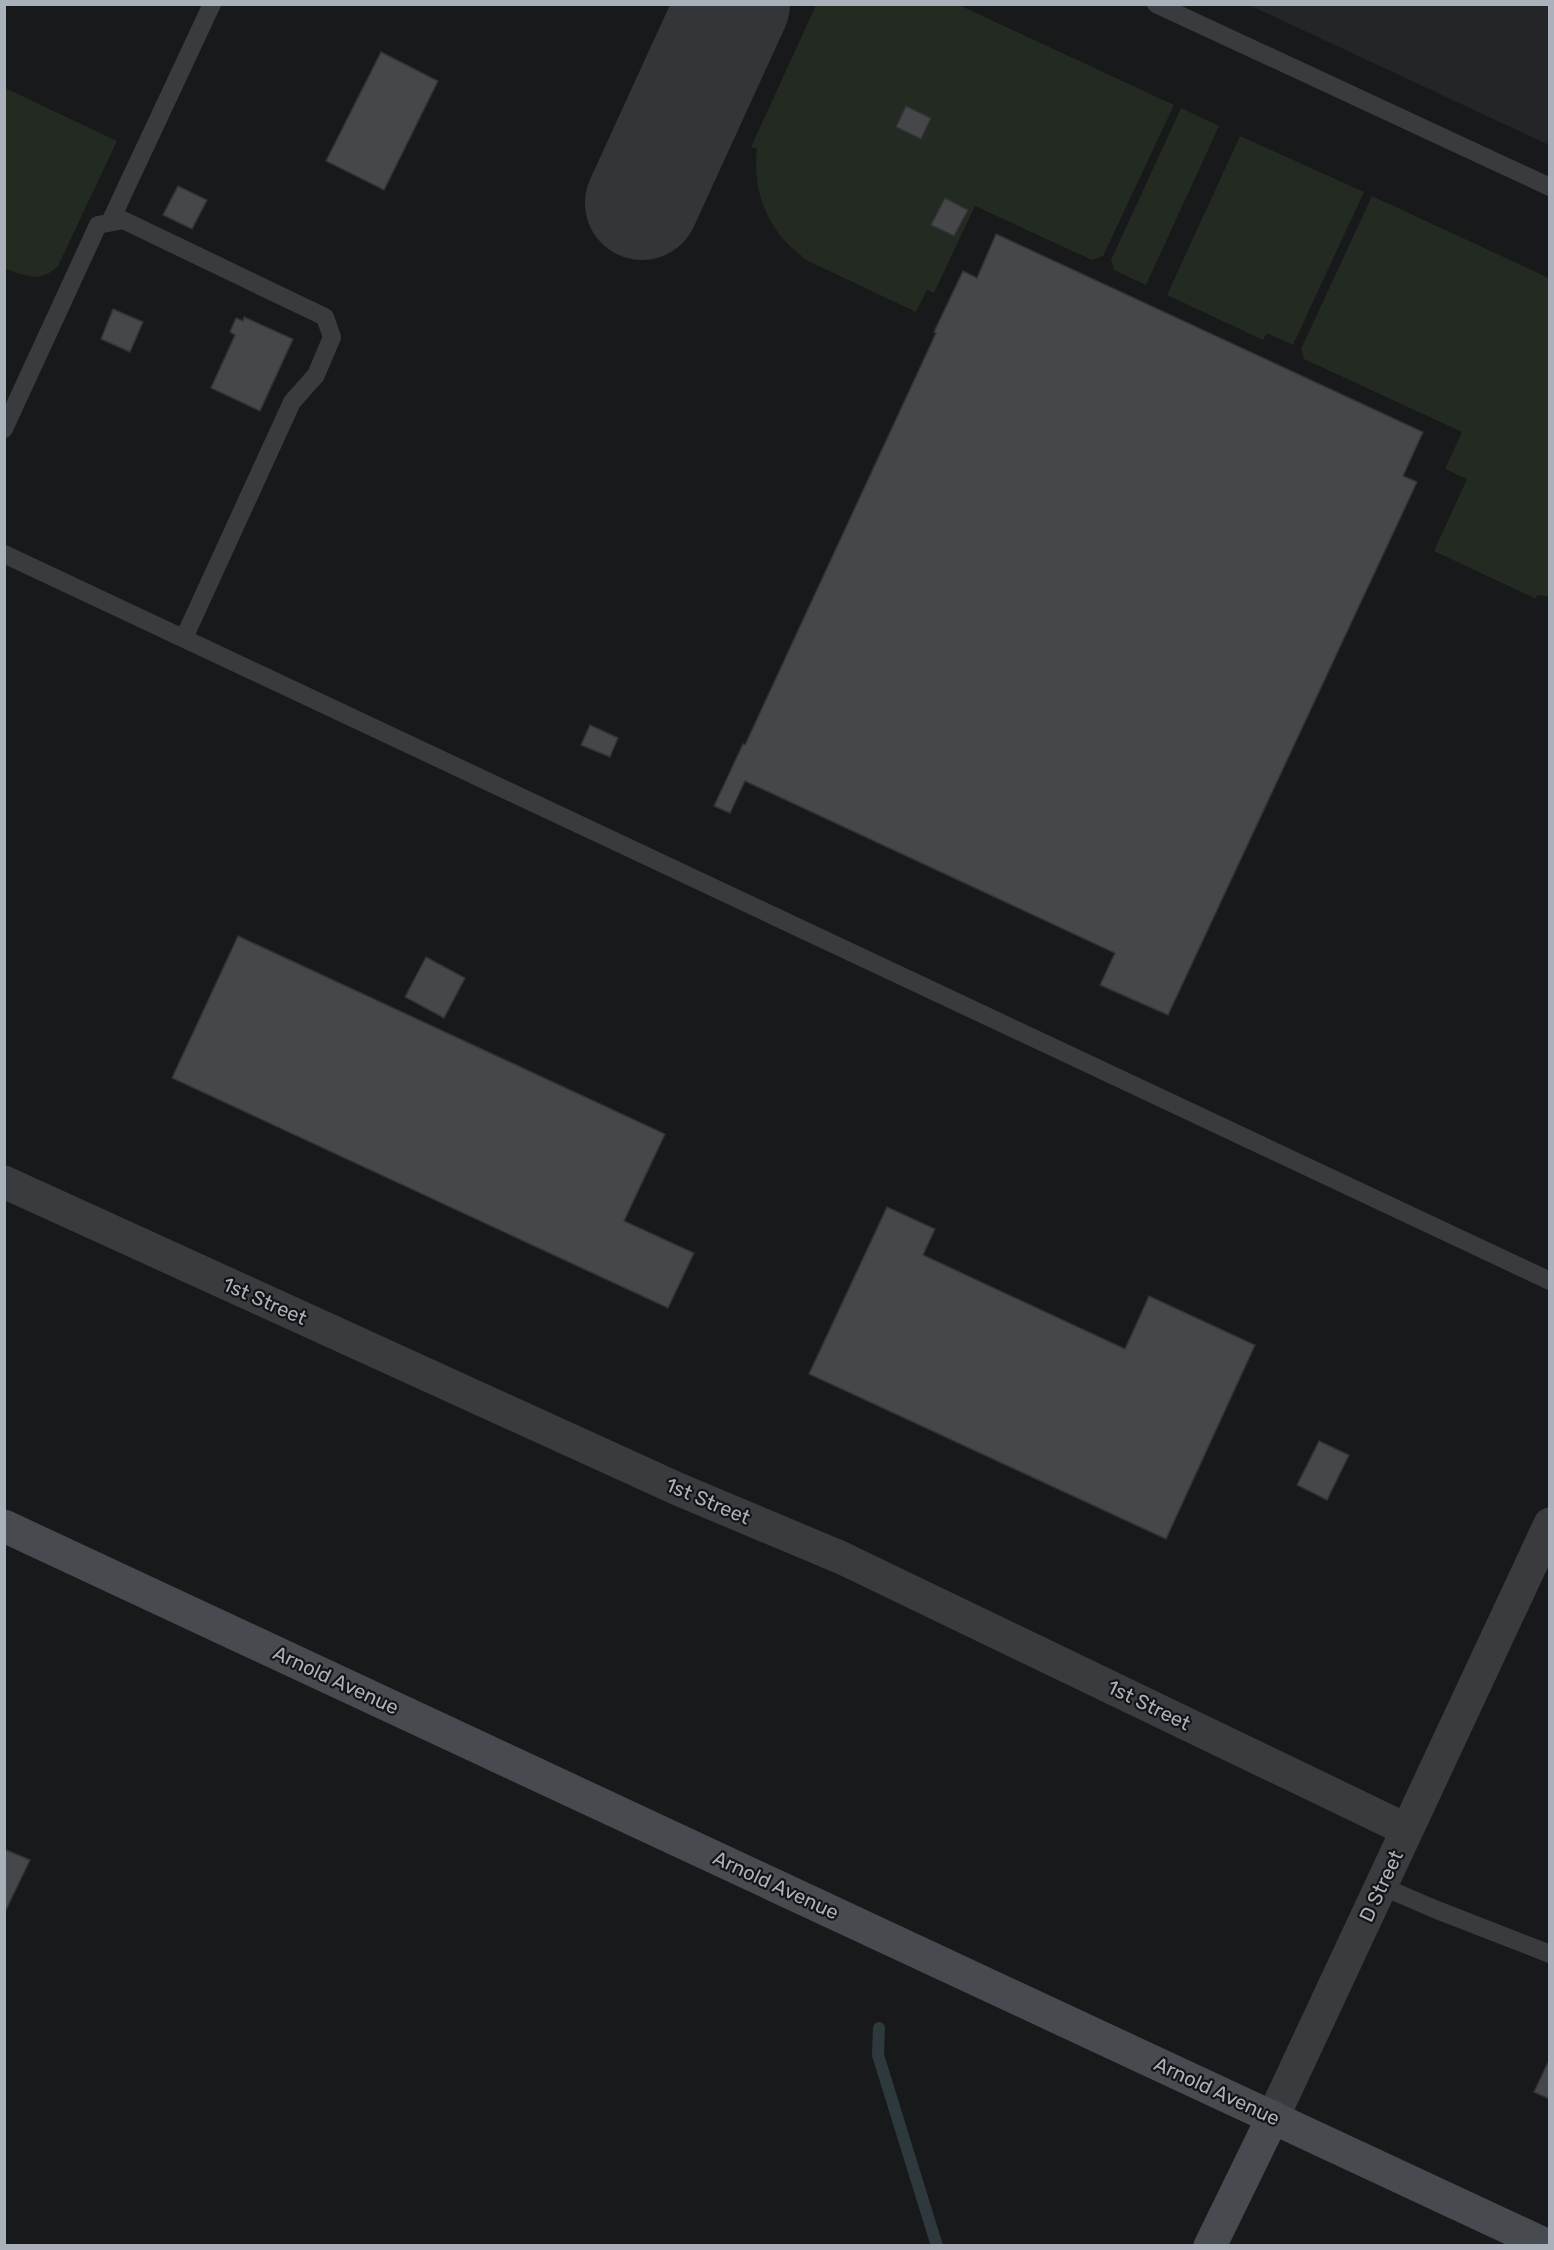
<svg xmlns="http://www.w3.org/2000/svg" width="1554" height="2250" viewBox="0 0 1554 2250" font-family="Rubik,sans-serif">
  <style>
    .built { fill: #242527 }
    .green { fill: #222a22; fill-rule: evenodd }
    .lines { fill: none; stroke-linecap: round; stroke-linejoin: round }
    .stream { stroke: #2e393e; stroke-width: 12 }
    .taxiway { stroke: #333538; stroke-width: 114 }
    .building { fill: #45474a; stroke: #323336; stroke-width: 1.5 }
    .lane { stroke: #393b3f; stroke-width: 18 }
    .street { stroke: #393b3f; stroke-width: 33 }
    .secondary { stroke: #474a4f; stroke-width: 33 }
    .labels { text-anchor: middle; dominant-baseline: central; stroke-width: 4.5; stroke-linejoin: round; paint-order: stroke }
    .street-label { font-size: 20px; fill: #abb1ba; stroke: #131415 }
  </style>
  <rect width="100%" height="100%" fill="#18191a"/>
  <!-- built -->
  <path class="built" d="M1249,5H1549V145Z"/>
  <!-- green -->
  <path class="green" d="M816,5H959L1174,105L1103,256L1092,260L975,206L934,293L927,290L916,312L806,260C799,253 791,248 785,241C762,216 753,182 757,149L751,147ZM906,106L931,118L921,139L896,127ZM968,211L954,236L931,225Z
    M5,88L117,141L58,266C40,284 26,275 5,269Z
    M1181,108L1219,126L1146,285L1114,270L1111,260Z
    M1240,136L1364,192L1293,345L1267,333L1263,340L1167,295Z
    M1372,196L1549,278V597L1537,595L1536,599L1434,551L1467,479L1445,469L1462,432L1304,359L1301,349Z"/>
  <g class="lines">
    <!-- stream -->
    <path class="stream" d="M879,2028L878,2055L937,2246"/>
    <!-- taxiway -->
    <path class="taxiway" d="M642,203L733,4"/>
  </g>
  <!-- building -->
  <path class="building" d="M381,52L438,81L384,190L326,161Z
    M906,106L931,118L921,139L896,127Z
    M178,186L207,200L192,229L163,215Z
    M945,198L968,210L954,236L931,225Z
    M996,234L1423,432L1403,476L1417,482L1168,1015L1100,985L1115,953L745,781L730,813L714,806L743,744L745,745L936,333L934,332L963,271L977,278Z
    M113,309L143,322L130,352L101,339Z
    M244,317L293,339L260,411L211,388L235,335L230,332L236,318L243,321Z
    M590,725L618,738L610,757L581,745Z
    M238,936L665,1134L624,1221L694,1253L668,1308L172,1078Z
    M426,957L465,978L444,1018L405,997Z
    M887,1207L935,1229L923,1255L1125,1349L1149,1296L1255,1345L1166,1539L809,1374Z
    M1319,1441L1349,1455L1327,1500L1297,1485Z
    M4,1849L30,1860L4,1914Z
    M1550,2058V2099L1534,2092Z"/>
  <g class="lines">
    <!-- lane -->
    <path class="lane" d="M1156,4L1550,187
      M110,222L212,4
      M4,429L98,225L123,220L325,317L332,337L316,375L292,402L184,638
      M4,554L1550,1281
      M1381,1886L1437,1910L1550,1954"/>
    <!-- street -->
    <path class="street" d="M4,1182L680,1490L842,1558L1407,1830
      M1273,2117L1550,1524"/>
    <!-- secondary -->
    <path class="secondary" d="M4,1526L1548,2246
      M1210,2246L1273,2117"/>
  </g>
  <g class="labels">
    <!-- street labels -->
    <g class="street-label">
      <text transform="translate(265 1301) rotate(24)">1st Street</text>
      <text transform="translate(708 1501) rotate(23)">1st Street</text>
      <text transform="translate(336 1680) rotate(25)">Arnold Avenue</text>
      <text transform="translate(1149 1705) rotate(26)">1st Street</text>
      <text transform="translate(776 1885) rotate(25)">Arnold Avenue</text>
      <text transform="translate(1381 1886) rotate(-65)">D Street</text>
      <text transform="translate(1217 2091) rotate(25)">Arnold Avenue</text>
    </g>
  </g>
  <!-- border -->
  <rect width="1554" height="2250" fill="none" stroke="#abb1ba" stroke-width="12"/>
</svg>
